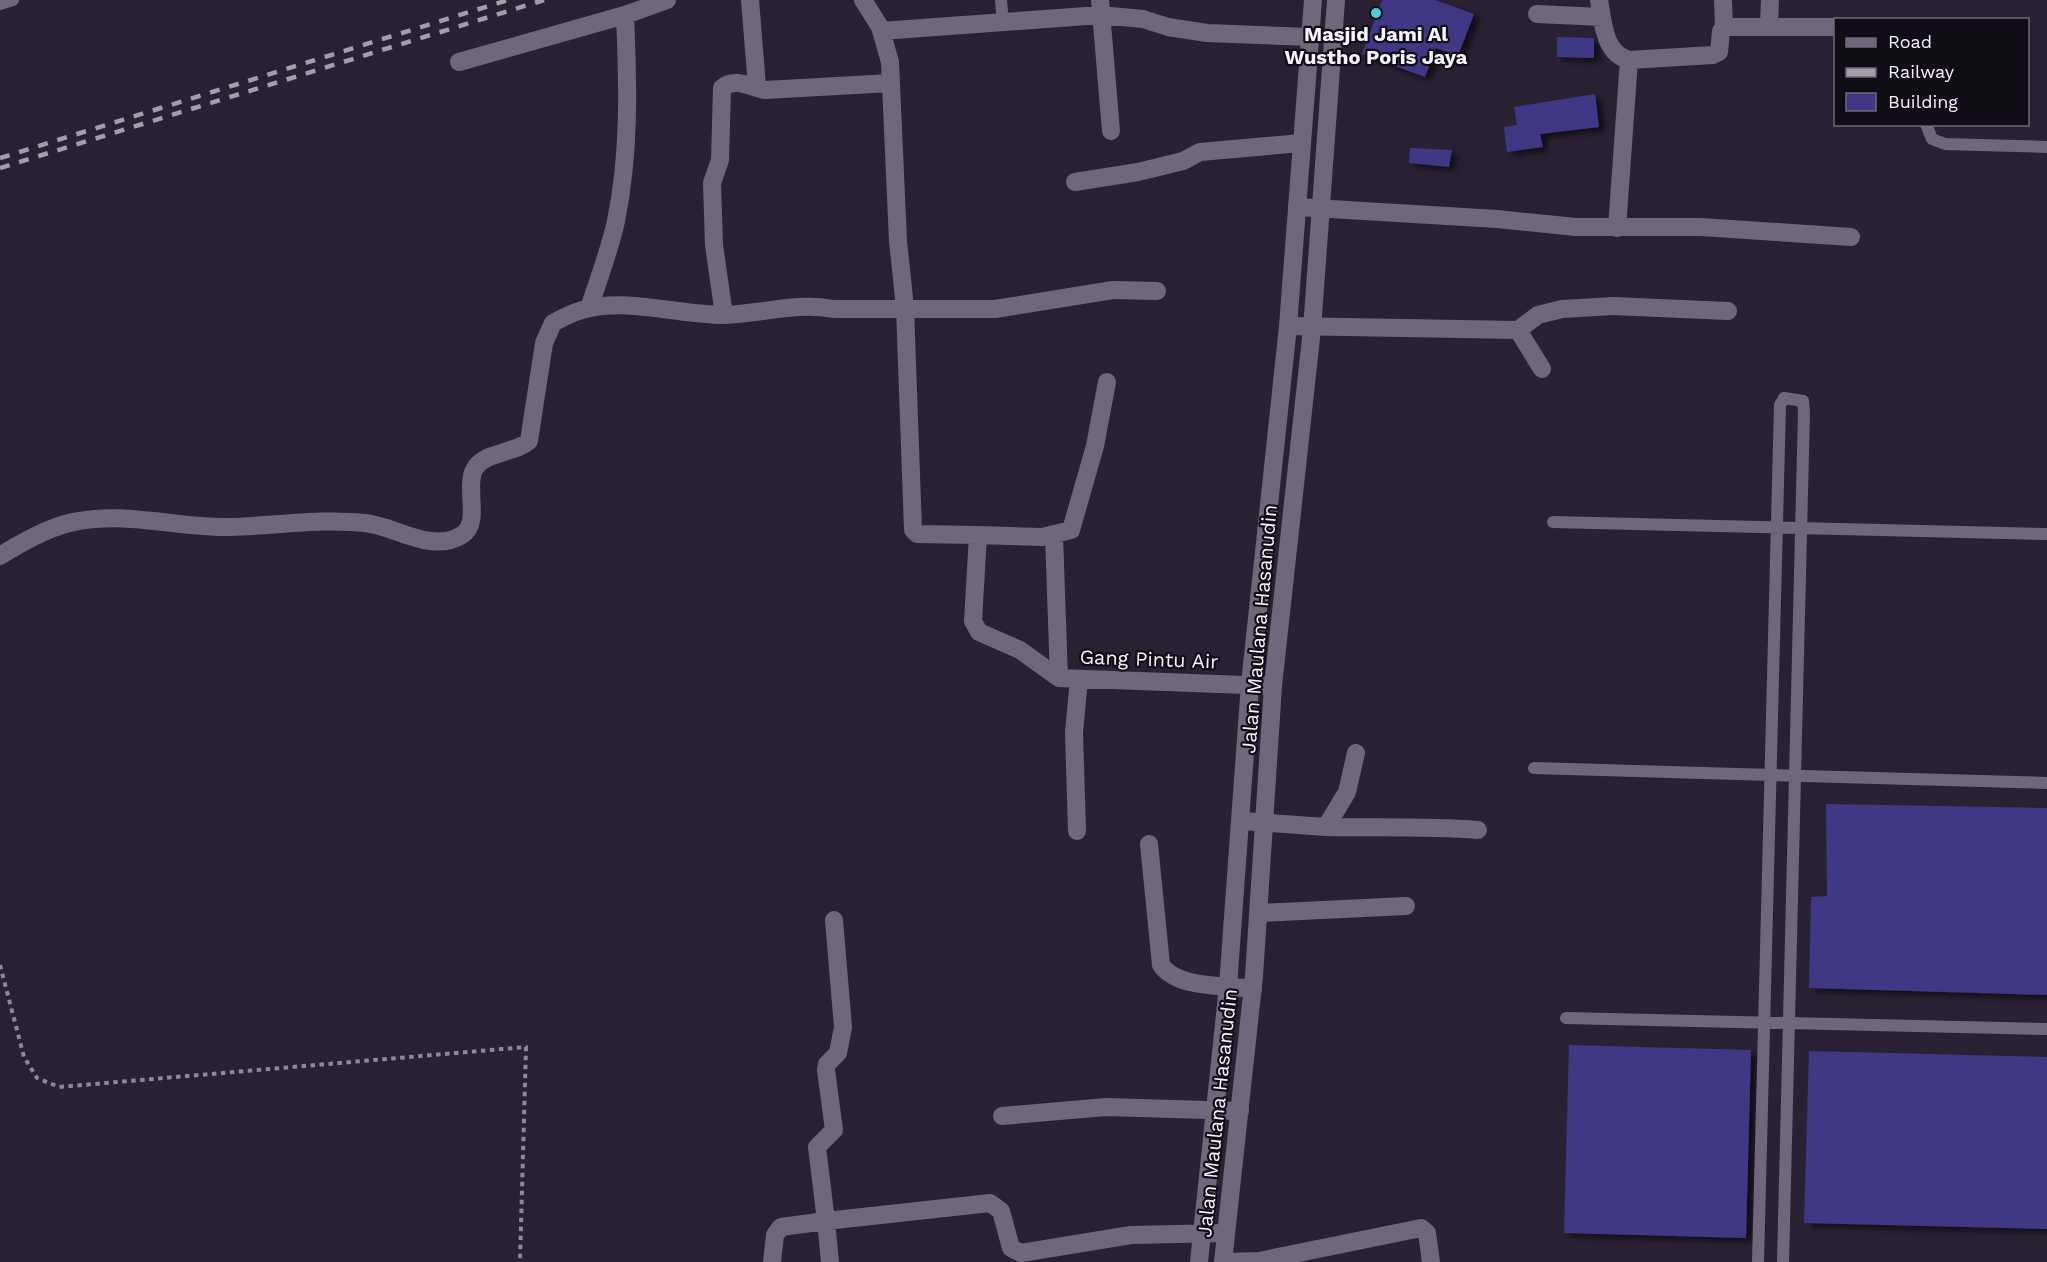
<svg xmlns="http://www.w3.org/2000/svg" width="2047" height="1262" viewBox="0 0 2047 1262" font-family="'Work Sans',sans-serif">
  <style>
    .building { fill: #413785; filter: url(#shadow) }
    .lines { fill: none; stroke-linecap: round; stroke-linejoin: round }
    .path { stroke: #8f8998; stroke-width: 4; stroke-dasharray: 4.5 4.5; stroke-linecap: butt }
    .service { stroke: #70677c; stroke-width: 12 }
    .minor { stroke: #70677c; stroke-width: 18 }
    .tertiary { stroke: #70677c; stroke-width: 18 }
    .rail { stroke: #a39dac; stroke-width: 4.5; stroke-dasharray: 10 10; stroke-linecap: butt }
    .poi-dot { fill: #52cbd9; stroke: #110d15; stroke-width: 2 }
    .labels { text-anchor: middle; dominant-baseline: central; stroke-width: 4.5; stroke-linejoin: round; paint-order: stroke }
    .poi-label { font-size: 20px; font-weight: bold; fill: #f7f2ff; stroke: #110d15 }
    .street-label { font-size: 20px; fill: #f7f2ff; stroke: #110d15 }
  </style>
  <defs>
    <filter id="shadow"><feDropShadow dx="6" dy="4" stdDeviation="3" flood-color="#0009"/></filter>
  </defs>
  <rect width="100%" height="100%" fill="#2a2234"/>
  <!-- building -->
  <path class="building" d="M1382,0H1435L1474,14L1458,56L1436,48L1425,77L1362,54Z
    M1557,37L1594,38V58L1557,57Z
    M1595,94L1599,127L1540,134L1543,147L1507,152L1504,127L1517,125L1514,107Z
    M1410,148L1452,150L1449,167L1409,163Z
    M1826,804L2047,808V995L1809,988L1811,897L1827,896Z
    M1569,1045L1751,1050L1746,1238L1564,1233Z
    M1809,1051L2047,1057V1229L1804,1223Z"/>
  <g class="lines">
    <!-- path -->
    <path class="path" d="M0,965L24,1057L37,1078L59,1087L526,1047L520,1262"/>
    <!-- service -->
    <path class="service" d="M1001,0L1003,23
      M0,4L13,0
      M1926,124L1932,139L1945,144L2047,147
      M1553,522L2047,534
      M1534,768L2047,783
      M1566,1018L2047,1029
      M1758,1262L1780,405L1784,398L1803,401L1804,412L1783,1262"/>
    <!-- minor -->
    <path class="minor" d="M750,0L757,87
      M863,0L880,27L890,62L898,241L905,308L913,530L917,534L978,535L973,621L979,632L1020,650L1059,678
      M1100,0L1111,131
      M1599,0C1603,22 1604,54 1629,60L1713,55L1719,52L1721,31L1726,27H1836
      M1723,0L1724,27
      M1537,14L1602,17
      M1769,25L1770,0
      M881,31L1100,15L1143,19L1168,27L1207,33L1310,37
      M459,62L625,15L667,0
      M1075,182L1138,172L1183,161L1200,152L1302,143
      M1297,207L1497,219L1576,227H1701L1851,237
      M1617,228L1629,60
      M589,308C598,281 610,249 616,221C630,153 628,84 625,15
      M724,315L714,245L712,183L720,160L722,88C734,77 751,87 765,90L891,83
      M1288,326L1518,330L1542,369
      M1518,330L1538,315L1562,309L1613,306L1728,311
      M978,535L1042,537L1071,530L1095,446L1107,382
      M1054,535L1059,678
      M0,556C22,542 52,525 79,521C128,512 179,528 229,527C274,526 321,518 365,523C396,526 431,554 462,535C481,524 465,488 474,470C484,451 514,454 529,441L544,343L553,323C562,318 572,313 582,310C628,297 677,315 724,315C761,314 796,302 833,309H995L1113,290L1157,291
      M1059,678L1273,686
      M1242,821L1326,827L1347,792L1356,753
      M1326,827C1377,828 1427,826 1478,830
      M1077,831L1074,732L1079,679
      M1149,844L1161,965C1178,989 1225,985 1253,989
      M1259,913L1406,906
      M834,920L843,1027L838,1053L827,1064L826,1070L834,1130L817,1147L826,1221L990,1203L1001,1211L1011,1248L1021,1253L1131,1235L1226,1233
      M1002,1116L1106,1107L1240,1111
      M772,1262L775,1235L781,1227L826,1221L830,1262
      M1224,1262L1259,1261L1421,1228L1427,1233L1431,1262"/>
    <!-- tertiary -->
    <path class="tertiary" d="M1199,1262L1228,986L1250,684L1288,326L1313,0
      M1223,1262L1254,976L1273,686L1312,329L1336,0"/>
    <!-- rail -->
    <path class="rail" d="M0,158L508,0
      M0,168L544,0"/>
  </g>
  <!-- markers -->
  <circle class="poi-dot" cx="1376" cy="13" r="6"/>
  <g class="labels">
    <!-- poi labels -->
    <g class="poi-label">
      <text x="1376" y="34">Masjid Jami Al<tspan x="1376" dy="23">Wustho Poris Jaya</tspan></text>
    </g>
    <!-- street labels -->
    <g class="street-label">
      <text transform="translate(1259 629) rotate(-85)">Jalan Maulana Hasanudin</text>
      <text transform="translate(1149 659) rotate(2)">Gang Pintu Air</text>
      <text transform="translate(1217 1113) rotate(-84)">Jalan Maulana Hasanudin</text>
    </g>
  </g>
  <!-- legend -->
  <rect x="1834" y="18" width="195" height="108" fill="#110d15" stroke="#6d6973" stroke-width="1.5"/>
  <rect x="1846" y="38" width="30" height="9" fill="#70677c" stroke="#6d6973" stroke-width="1.5"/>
  <text x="1888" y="48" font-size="18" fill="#f7f2ff">Road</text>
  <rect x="1846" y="68" width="30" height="9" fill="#a39dac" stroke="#6d6973" stroke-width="1.5"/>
  <text x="1888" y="78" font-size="18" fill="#f7f2ff">Railway</text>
  <rect x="1846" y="93" width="30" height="18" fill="#413785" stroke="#6d6973" stroke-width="1.5"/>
  <text x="1888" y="108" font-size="18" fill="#f7f2ff">Building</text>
</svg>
